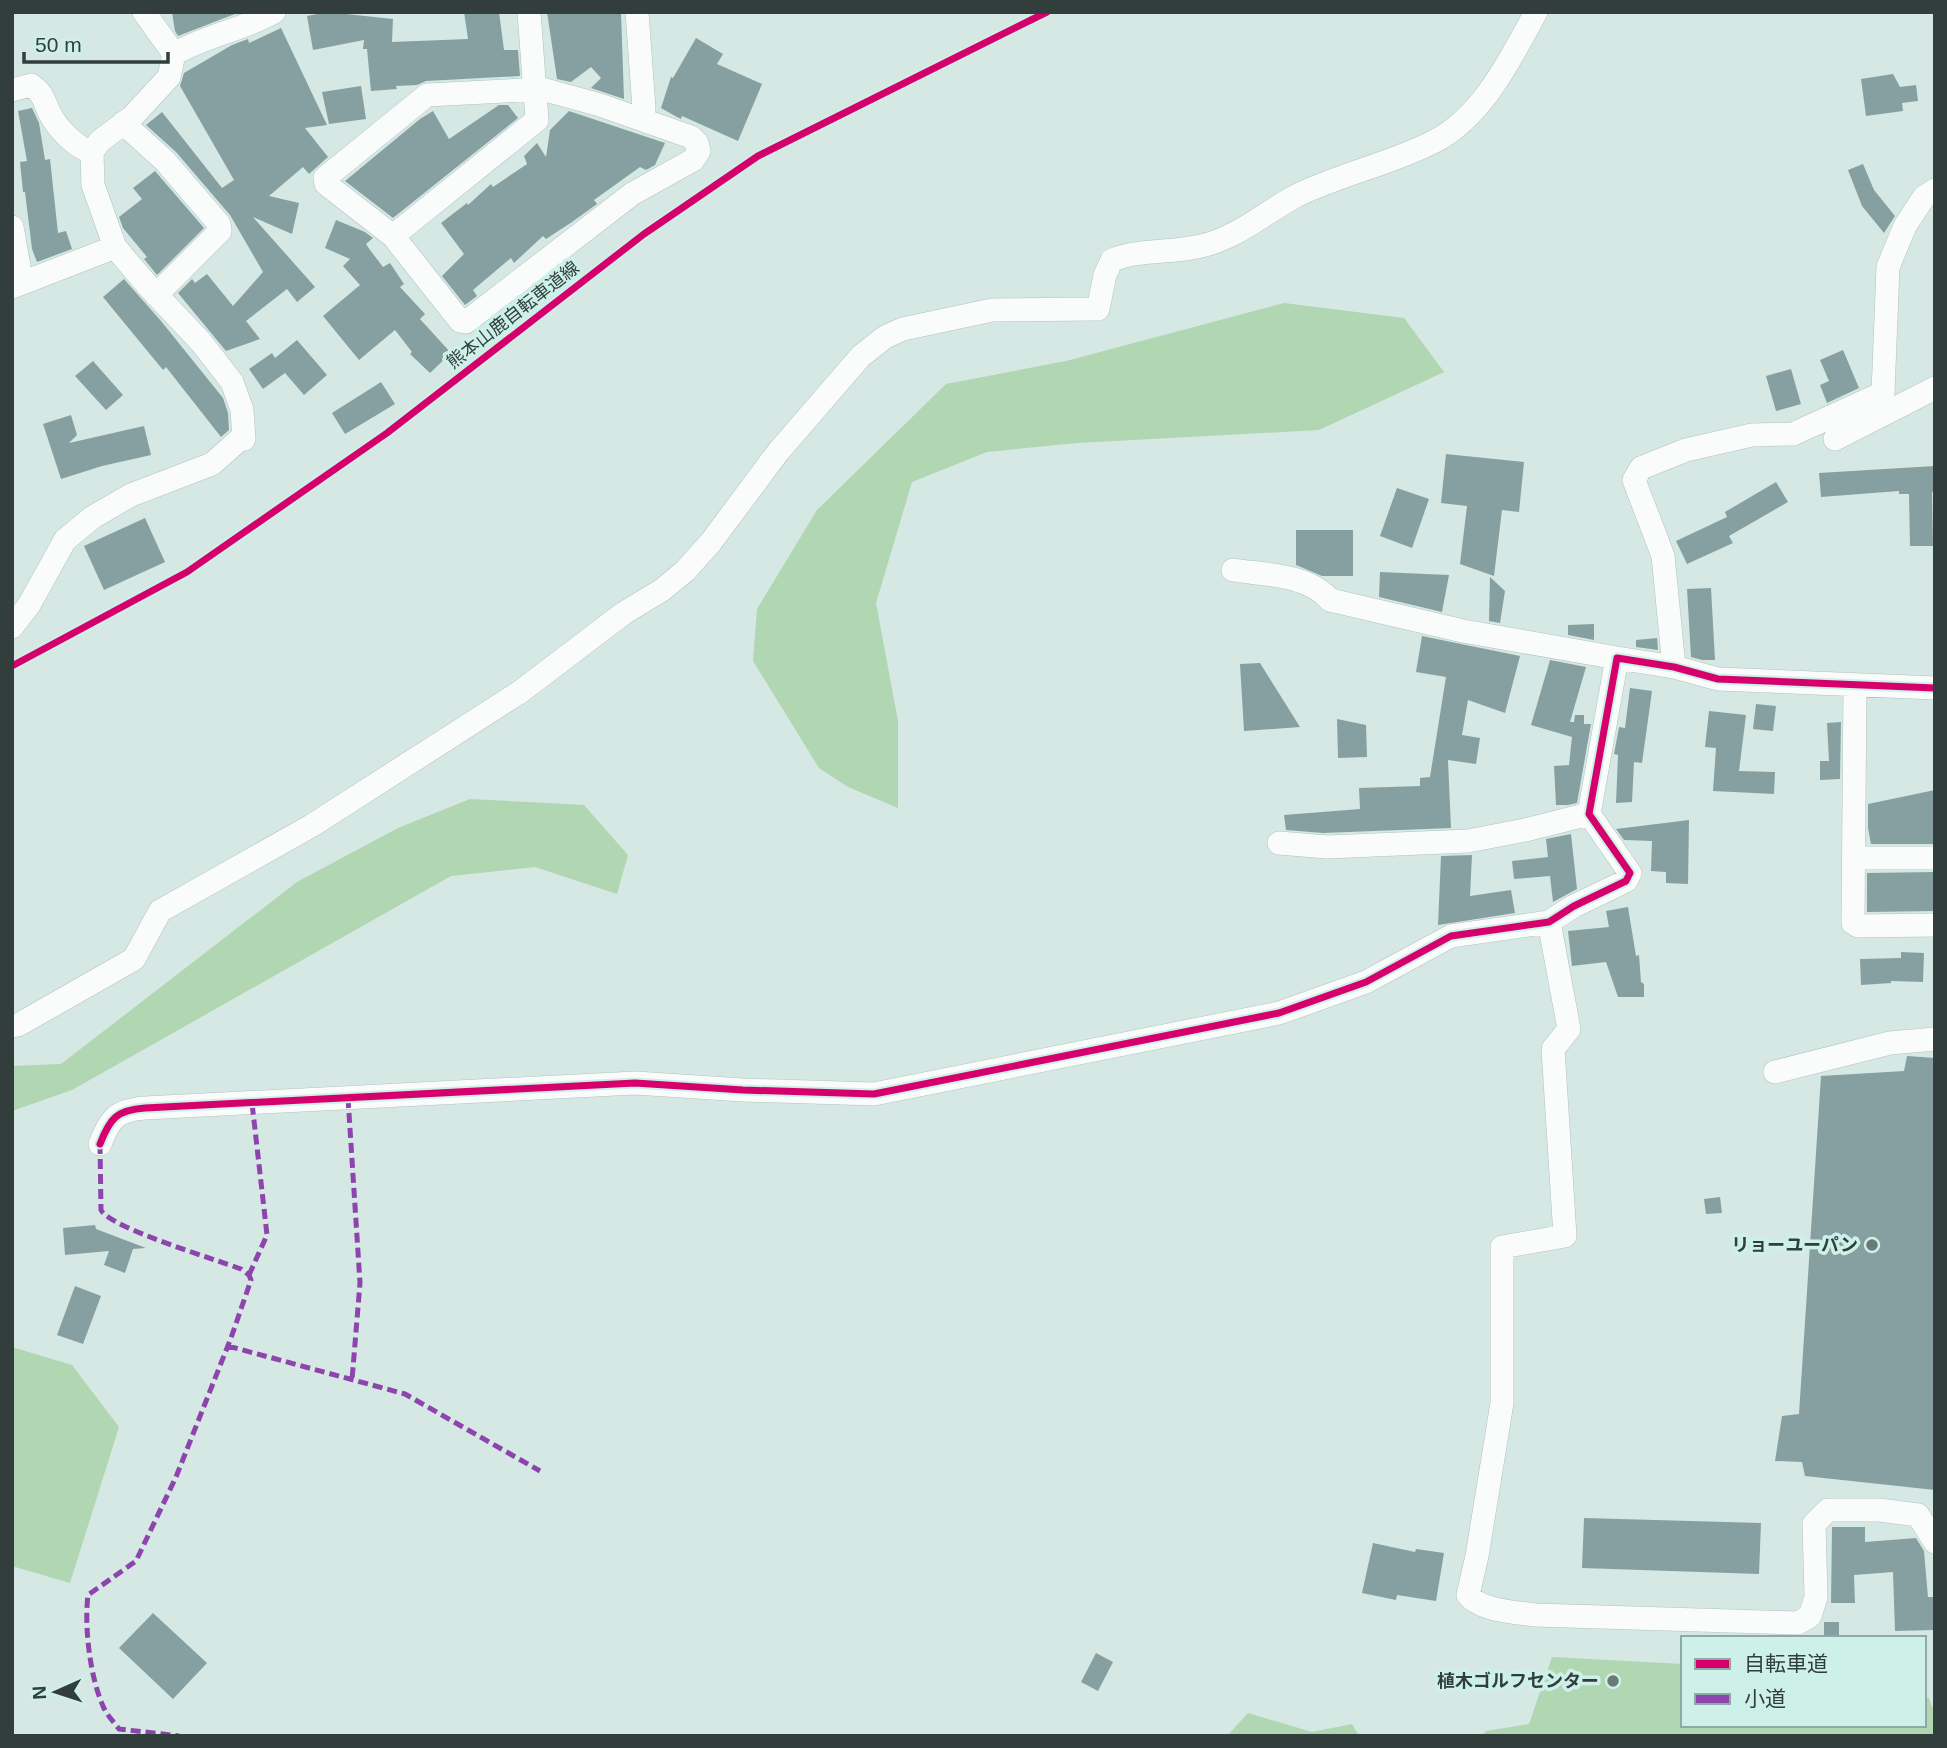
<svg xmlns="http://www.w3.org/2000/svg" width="1947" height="1748" viewBox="0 0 1947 1748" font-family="Helvetica,'Noto Sans JP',sans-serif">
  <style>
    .green { fill: #b0d6b2 }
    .building { fill: #86a0a1 }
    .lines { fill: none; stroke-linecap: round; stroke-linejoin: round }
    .minor-casing { stroke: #b3c2bf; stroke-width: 24 }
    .minor { stroke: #f9fcfb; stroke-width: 23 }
    .quiet { stroke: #8e44ad; stroke-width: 5; stroke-dasharray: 10 5; stroke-linecap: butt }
    .cycleway-casing { stroke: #cdf0e9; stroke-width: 11 }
    .cycleway { stroke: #d6006c; stroke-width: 7 }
    .poi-dot { fill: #6a7a77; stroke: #cdf0e9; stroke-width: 2.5 }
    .labels { text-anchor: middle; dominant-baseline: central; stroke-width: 7; stroke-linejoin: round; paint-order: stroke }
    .street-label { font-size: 18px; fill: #313e3c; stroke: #cdf0e9 }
    .poi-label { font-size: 18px; font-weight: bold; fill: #313e3c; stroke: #cdf0e9; text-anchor: end }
  </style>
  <rect width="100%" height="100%" fill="#d5e8e4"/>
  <!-- green -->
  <path class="green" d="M1284,303L1404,318L1444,372L1319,430L1077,443L987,452L912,482L876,603L898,721V808L848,787L819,768L753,661L757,609L817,510L946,384L1066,361Z
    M470,799L584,805L628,855L617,894L535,867L451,876L72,1090L12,1111V1066L61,1064L297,882L398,828Z
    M12,1347L72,1365L119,1427L70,1583L12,1566Z
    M1552,1657L1683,1664V1725H1924V1697L1929,1698L1935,1714V1736H1482L1486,1731L1529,1724Z
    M1248,1713L1312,1732L1352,1724L1359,1736H1227Z"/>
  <!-- building -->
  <path class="building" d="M172,12H240L178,36L175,31Z
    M328,12L393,19L392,42L468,39L464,12H499L504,50H518L520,76L426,81L417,85L396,86L397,89L371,91L367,49H363L364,40L313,50L307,16Z
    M547,12H621L624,99L591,88L601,78L591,67L571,82L557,79Z
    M281,28L327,125L305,128L328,157L309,174L303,167L269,196L299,203L292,234L253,217L315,287L297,302L287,289L246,321L260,339L226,351L178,293L192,279L195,283L207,274L233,306L263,272L230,215L176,152L146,125L162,112L222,188L234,180L180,86L184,73L232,45L248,39L249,43Z
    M696,38L723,54L717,64L762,84L738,141L682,116L681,119L677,117L661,108L671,77L673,78Z
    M1893,74L1900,87L1916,85L1918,101L1902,103L1903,111L1866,116L1861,79Z
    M361,86L366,119L329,124L322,92Z
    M499,105H508L518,118L393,218L345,181L420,119L433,111L449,139Z
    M32,108L39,123L45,160L50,159L58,233L66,231L72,249L37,262L32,249L25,192H23L20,162L27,161L18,111Z
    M569,111L665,143L655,165L646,170L640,167L594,200L597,204L572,222L546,239L543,236L514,263L511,258L473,290L477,296L465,305L442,276L464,254L441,223L467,203L468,205L491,184L493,187L527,164L524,156L537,143L546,157L550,130Z
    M1863,164L1874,190L1895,216L1884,233L1862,206L1848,170Z
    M155,171L204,228L157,275L144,259L147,257L123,228L119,217L142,199L133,188Z
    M336,220L365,232L373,238L366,244L370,250L383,267L390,263L404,284L400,287L425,314L420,319L451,353L430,373L410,354L412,352L395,330L359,360L323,316L360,285L343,266L350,259L325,248Z
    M124,279L161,321L223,398L228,413L229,430L221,437L166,367L163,370L103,297Z
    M297,340L327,375L304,395L285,373L263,389L249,369L272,353L275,358Z
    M1843,350L1859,388L1827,403L1820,385L1829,381L1820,360Z
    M93,361L123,395L106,410L75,376Z
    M1791,369L1801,404L1776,411L1766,376Z
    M381,382L395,404L345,434L332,413Z
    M71,415L77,435L69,443L144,426L151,455L102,466L61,479L43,424Z
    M1446,454L1524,462L1519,512L1502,510L1494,576L1460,564L1467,506L1441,503Z
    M1935,466V492H1932L1933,546H1910L1909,494H1899V491L1821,497L1819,473Z
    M1776,482L1788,502L1729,536L1733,543L1687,564L1676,541L1727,517L1725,512Z
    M1397,488L1429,499L1412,548L1380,536Z
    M145,518L165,562L104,590L84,546Z
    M1296,530H1353V576H1322L1296,565Z
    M1380,572L1449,575L1442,612L1379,597Z
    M1490,577L1505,591L1500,623L1489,621Z
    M1711,588L1715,660H1702L1691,657L1687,589Z
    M1594,624V640L1568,635V625Z
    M1422,636L1520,656L1505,713L1468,700L1462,735L1480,738L1476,764L1448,760L1451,828L1323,833L1286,830L1284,815L1360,809L1359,788L1420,786V778L1430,777L1446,677L1416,672Z
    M1657,638L1658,650L1636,647V640Z
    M1550,660L1586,667L1570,722H1574L1575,715H1584V724H1591L1577,803L1568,805H1556L1554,766L1569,765L1572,737L1531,725Z
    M1260,663L1300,727L1244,731L1240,664Z
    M1630,688L1652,691L1642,763L1634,762L1632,802L1616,803L1618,755L1614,754L1619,727L1625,728Z
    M1756,704L1776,706L1773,731L1753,729Z
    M1709,711L1746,715L1739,771L1775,772L1774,794L1713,791L1716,748L1705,747Z
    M1337,719L1366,725L1367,757L1338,758Z
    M1841,722L1840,779L1820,780V761H1829L1827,723Z
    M1935,790V844H1871L1868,828V804Z
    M1689,820L1688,884L1666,883V872L1651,871L1652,841L1624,840L1616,829Z
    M1571,834L1577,889L1553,902L1550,876L1514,879L1512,861L1548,857L1546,839Z
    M1472,855L1470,896L1511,890L1515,913L1438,925L1441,856Z
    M1935,872V911L1867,912V873Z
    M1628,907L1636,956L1639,955L1641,982L1644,984V997H1618L1606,962L1572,966L1568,931L1609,927L1606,911Z
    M1901,952L1924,953L1923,982L1891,981V983L1861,985L1860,959L1901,958Z
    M1907,1056L1935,1058V1490L1805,1476L1802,1462L1775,1461L1782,1416L1799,1414L1821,1076L1904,1071Z
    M1720,1197L1722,1213L1706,1214L1704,1199Z
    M95,1225L96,1229L146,1248L133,1249L125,1273L104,1265L109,1251L65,1255L63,1228Z
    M75,1286L101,1296L83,1344L57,1335Z
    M1584,1518L1761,1523L1759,1574L1582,1568Z
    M1832,1527H1865V1542L1916,1538L1924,1551L1928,1597H1935V1630L1895,1631L1893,1572L1854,1575L1855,1603H1831Z
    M1373,1543L1415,1552L1416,1549L1444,1553L1436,1601L1397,1595L1396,1600L1362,1593Z
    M153,1613L207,1663L173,1699L119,1648Z
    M1824,1622H1839V1638H1824Z
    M1096,1653L1113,1662L1098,1691L1081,1682Z"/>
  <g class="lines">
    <!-- minor casing -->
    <g class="minor-casing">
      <path id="minor" d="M144,12L174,54
        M637,12L644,108L640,119
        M542,89L600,105L691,137L697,143L699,151L693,160L632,194L466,322L460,321L393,236L326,184L325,178L427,95Z
        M12,90L31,85C45,95 43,100 50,114C58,129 76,148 92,152
        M123,123L165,161L219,224L220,231L156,295
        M12,227L22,283
        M393,236L537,120L529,12
        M12,287L115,247
        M1835,439L1935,388
        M1233,570C1265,575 1308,574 1330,600L1463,631L1617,658
        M12,627L29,605L65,540L93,517L131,495L212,464L240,439H244L242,410L232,382L201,342L148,286L115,247L93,185L92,152L100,141L132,117L169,77L174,54C207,35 243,30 274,12
        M1674,667L1663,556L1634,480L1641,468L1686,450L1752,435L1793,434L1883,393L1888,267L1905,226L1924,197L1935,190
        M1855,685L1853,923L1858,926L1935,925
        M1279,843L1327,847L1468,841L1525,830L1589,814
        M1854,858H1935
        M1549,922L1569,1029L1553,1049L1565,1236L1502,1247V1403L1477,1556L1468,1595C1481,1611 1515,1612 1535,1615L1798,1623L1810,1616L1816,1597L1814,1524L1828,1510H1879L1918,1515L1935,1542
        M12,1026L18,1025L134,959L160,911L311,826L520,692L624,613L662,590L685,571L711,542L778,452L861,356L885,337L903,329L992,310L1098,309L1105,275L1112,260C1139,249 1173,253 1201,246C1237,238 1264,213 1296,196C1340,174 1391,164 1435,141C1483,116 1511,58 1536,12
        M1775,1072L1890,1043L1935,1039
        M100,1144C110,1118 117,1110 145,1108L635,1083L743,1090L874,1094L1279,1013L1366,982L1451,936L1549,922L1574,906L1626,881L1630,873L1589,814L1617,658L1674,667L1718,679L1935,688"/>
    </g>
    <!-- minor -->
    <use href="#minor" class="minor"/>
    <!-- quiet -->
    <path class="quiet" d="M348,1098L360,1283L352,1380
      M100,1144L101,1210C110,1228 215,1259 241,1269L249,1275L251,1280L231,1338L176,1477L136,1561L88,1595C84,1626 90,1677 103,1706C106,1714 113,1721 119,1729L179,1736
      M249,1275L267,1235L252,1103
      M228,1346L405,1394L540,1471"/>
    <!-- cycleway casing -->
    <g class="cycleway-casing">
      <path id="cycleway" d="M12,666L187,572L387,433L644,234L758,156L1047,12
        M100,1144C110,1118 117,1110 145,1108L635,1083L743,1090L874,1094L1279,1013L1366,982L1451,936L1549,922L1574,906L1626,881L1630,873L1589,814L1617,658L1674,667L1718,679L1935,688"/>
    </g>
    <!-- cycleway -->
    <use href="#cycleway" class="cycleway"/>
  </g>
  <!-- markers -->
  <g class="poi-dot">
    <circle cx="1872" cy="1245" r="7"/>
    <circle cx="1613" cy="1681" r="7"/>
  </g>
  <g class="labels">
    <!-- street labels -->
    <g class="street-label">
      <text transform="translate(513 315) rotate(-38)">熊本山鹿自転車道線</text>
    </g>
    <!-- poi labels -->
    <g class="poi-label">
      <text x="1858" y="1245">リョーユーパン</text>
      <text x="1599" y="1681">植木ゴルフセンター</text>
    </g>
  </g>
  <!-- border -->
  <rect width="1947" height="1748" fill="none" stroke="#313e3c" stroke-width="28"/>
  <!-- legend -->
  <rect x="1681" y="1636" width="245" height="91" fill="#cdf0e9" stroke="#8fa9a4" stroke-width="2"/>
  <rect x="1695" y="1659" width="35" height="10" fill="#d6006c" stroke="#8fa9a4" stroke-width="2"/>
  <text x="1744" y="1671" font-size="21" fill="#313e3c">自転車道</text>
  <rect x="1695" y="1694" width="35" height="10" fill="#8e44ad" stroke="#8fa9a4" stroke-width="2"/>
  <text x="1744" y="1706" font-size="21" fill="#313e3c">小道</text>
  <!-- north arrow -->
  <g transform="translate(56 1692) rotate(267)" stroke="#cdf0e9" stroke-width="5" paint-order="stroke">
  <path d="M0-5L12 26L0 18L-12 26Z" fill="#313e3c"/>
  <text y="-10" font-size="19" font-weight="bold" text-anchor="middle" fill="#313e3c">N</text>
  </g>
  <!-- scale -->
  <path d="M24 52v10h144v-10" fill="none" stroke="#313e3c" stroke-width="3.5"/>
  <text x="35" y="52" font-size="21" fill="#313e3c" stroke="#cdf0e9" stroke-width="5" paint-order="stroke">50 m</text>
</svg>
